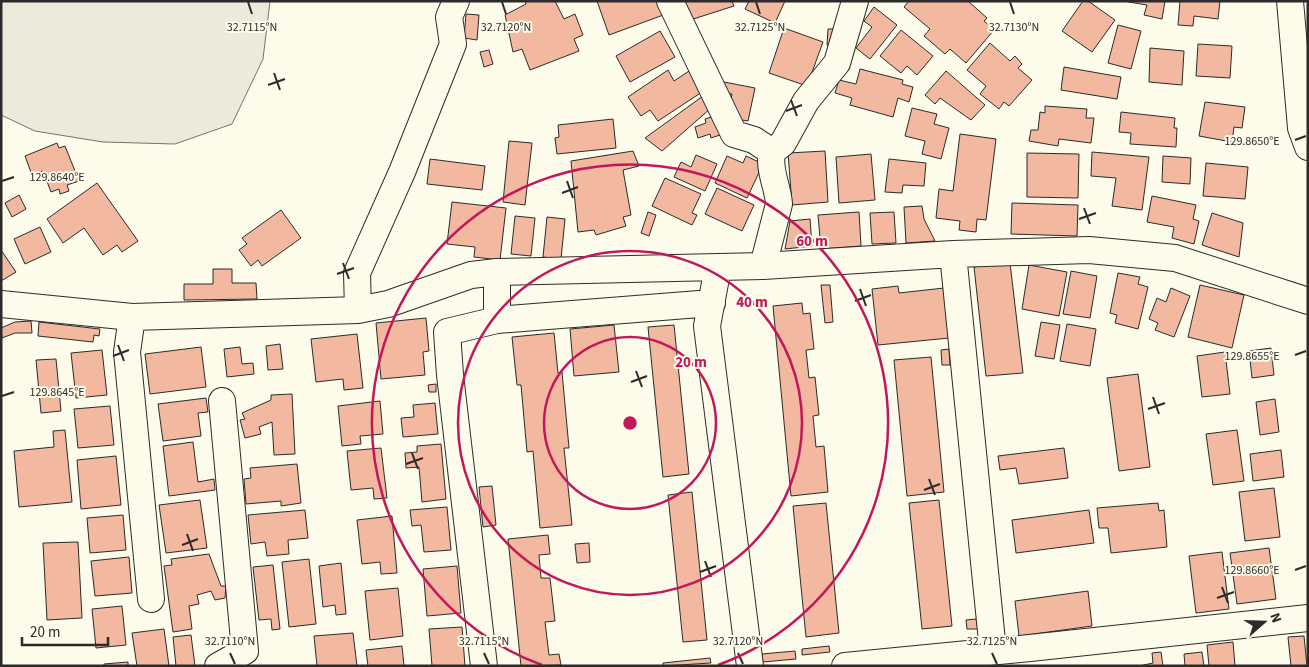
<svg xmlns="http://www.w3.org/2000/svg" width="1309" height="667" viewBox="0 0 1309 667" font-family="'Source Sans 3',sans-serif">
  <style>
    .green { fill: #ecebdb; stroke: #74746e }
    .building { fill: #f2b8a0; stroke: #2b2b2b }
    .lines { fill: none; stroke-linecap: round; stroke-linejoin: round }
    .street-casing { stroke: #2b2b2b; stroke-width: 28 }
    .street { stroke: #fdfbea; stroke-width: 26 }
    .ticks { fill: none; stroke: #2b2b2b; stroke-width: 2 }
    .ring { fill: none; stroke: #c2185b; stroke-width: 2.5 }
    .ticks-label { font-size: 12px; text-anchor: middle; fill: #2b2b2b; stroke: #fdfbea; stroke-width: 4; stroke-linejoin: round; paint-order: stroke }
    .centre { fill: #c2185b; stroke: #fdfbea; stroke-width: 2.5 }
    .ring-label { font-size: 15px; text-anchor: middle; font-weight: bold; fill: #c2185b; stroke: #fdfbea; stroke-width: 4; stroke-linejoin: round; paint-order: stroke }
  </style>
  <rect width="100%" height="100%" fill="#fdfbea"/>
  <!-- green -->
  <path class="green" d="M1,1H270L263,59L232,124L175,144L103,142L35,131L1,115Z"/>
  <!-- building -->
  <path class="building" d="M525,1H555L564,19L575,14L583,35L574,39L579,51L530,70L522,49L513,52L505,15L526,4Z
    M597,1H661L666,14L609,35Z
    M681,1H732L734,6L687,21Z
    M749,1H785L775,23L745,9Z
    M909,1H968L987,18L984,21L994,30L966,63L950,49L945,54L924,36L930,29L904,7Z
    M1083,1H1088L1115,20L1092,52L1062,31Z
    M1123,1H1165L1162,19L1144,15L1147,5Z
    M1180,1H1220L1218,19L1194,16L1193,26L1178,25Z
    M874,7L897,25L870,59L856,48L872,27L864,21Z
    M466,14L479,15L477,40L464,38Z
    M1118,25L1141,31L1131,69L1108,63Z
    M784,28L823,42L807,86L769,73Z
    M828,29H835L833,46L827,45Z
    M901,30L933,56L917,75L907,66L901,73L880,56Z
    M660,31L675,57L630,82L616,56Z
    M990,43L1010,61L1015,56L1022,64L1018,68L1032,80L1009,106L1004,102L999,109L980,94L986,86L967,70Z
    M1198,44L1232,46L1230,78L1196,76Z
    M1150,48L1184,51L1182,85L1149,82Z
    M489,50L493,64L484,67L480,52Z
    M1064,67L1121,77L1117,99L1061,90Z
    M860,69L903,80L902,84L913,87L909,102L898,98L893,117L850,105L852,98L835,93L839,80L856,84Z
    M668,70L674,81L689,71L702,92L658,121L650,110L641,116L628,97Z
    M946,71L985,105L971,120L940,98L935,104L925,95Z
    M724,82L755,88L748,121L736,119L737,110L729,109L732,94L721,93Z
    M703,96L711,108L662,151L645,138Z
    M1205,102L1245,107L1242,128L1234,127L1232,142L1199,136Z
    M1045,106L1087,109L1086,118H1094L1091,143L1059,139L1058,146L1029,141L1031,130H1038L1040,112L1045,113Z
    M912,108L937,114L934,124L949,128L941,159L922,154L925,141L905,136Z
    M1121,112L1175,118L1174,128H1177L1176,147L1130,144L1131,133L1119,132Z
    M714,116L720,135L711,138L710,134L698,138L695,127L706,123L705,119Z
    M613,119L616,148L557,154L555,138L559,137L558,125Z
    M960,134L996,139L986,220L977,219L976,232L959,230L960,221L936,218L939,189L953,191Z
    M509,141L532,143L525,205L503,202Z
    M57,143L59,148L65,146L79,181L67,185L69,191L60,194L59,189L51,192L43,171L32,175L25,156Z
    M633,151L639,166L623,170L631,215L623,217L626,226L596,235L594,230L578,232L571,161Z
    M825,151L828,202L792,205L788,153Z
    M1092,152L1149,157L1142,210L1112,206L1116,178L1091,176Z
    M1027,153L1079,154L1078,198L1027,197Z
    M871,154L875,200L839,203L836,157Z
    M696,155L717,164L705,191L674,177L681,162L691,167Z
    M727,156L743,163L746,156L763,164L747,198L715,183Z
    M1163,156L1191,158L1190,184L1162,182Z
    M430,159L485,166L482,190L427,184Z
    M889,159L926,163L924,186L903,185L902,193L885,192Z
    M1206,163L1248,167L1245,199L1203,196Z
    M665,178L701,194L692,213L697,215L692,225L652,206Z
    M97,183L138,241L122,252L117,245L103,255L84,228L63,243L47,219Z
    M717,188L754,205L742,231L705,214Z
    M19,195L26,209L12,217L5,203Z
    M1152,196L1196,205L1193,219L1199,221L1194,244L1172,238L1174,227L1147,222Z
    M452,202L506,208L500,260L474,257L475,247L447,244Z
    M1012,203L1078,205L1077,236L1011,234Z
    M922,206L924,219L935,241L906,243L904,207Z
    M281,210L301,238L262,266L258,260L251,266L239,250L247,244L242,238Z
    M648,212L656,215L649,236L641,233Z
    M859,212L861,246L821,249L818,215Z
    M894,212L896,243L872,244L870,213Z
    M1212,213L1243,223L1239,257L1202,245Z
    M515,216L535,218L531,256L511,254Z
    M547,217L565,219L561,259L543,257Z
    M810,219L812,246L785,249L790,221Z
    M40,227L51,252L25,264L14,239Z
    M1,250L16,272L1,281Z
    M1010,263L1023,373L986,376L974,267Z
    M1029,265L1067,272L1059,316L1022,309Z
    M213,269H232V283H256L257,299L184,300V284H213Z
    M1071,271L1097,276L1090,318L1063,314Z
    M1118,273L1140,277L1138,284L1148,287L1138,329L1115,323L1117,315L1110,313Z
    M821,285H830L833,322L825,323Z
    M1200,285L1244,295L1232,348L1188,337Z
    M898,286L899,293L944,288L949,338L878,345L872,289Z
    M1171,288L1190,296L1174,337L1155,330L1158,323L1149,319L1157,298L1166,302Z
    M802,303L803,314L810,313L814,349L806,350L809,378L815,377L819,415L813,416L816,447L824,446L828,492L791,496L773,306Z
    M426,318L429,351L423,352L425,375L381,379L376,323Z
    M31,321L32,333H15L2,338L1,328L15,322Z
    M39,322L100,329L99,336L94,335L93,342L38,336Z
    M1041,322L1060,325L1054,359L1035,356Z
    M1067,324L1096,329L1090,366L1060,361Z
    M614,325L619,372L574,376L570,329Z
    M674,325L689,474L663,477L648,327Z
    M554,333L558,373L562,372L569,448H564L572,525L540,528L533,451L527,452L521,385H517L512,337Z
    M357,334L363,388L344,390L343,379L316,382L311,339Z
    M280,344L283,369L268,370L266,346Z
    M201,347L206,387L150,394L145,354Z
    M240,347L242,364L253,363L254,374L227,377L224,349Z
    M1271,348L1274,375L1252,378L1249,351Z
    M949,349L950,365H942L941,350Z
    M102,350L107,395L76,398L71,353Z
    M1225,352L1230,394L1202,397L1197,356Z
    M931,357L944,492L907,496L894,360Z
    M56,359L61,411L41,413L36,360Z
    M1138,374L1150,467L1119,471L1107,378Z
    M436,384V392H429L428,385Z
    M292,394L295,454L274,455L272,422L259,427L261,434L245,438L240,420L245,419L242,413L271,400V395Z
    M206,398L208,412L198,413L201,436L163,441L158,404Z
    M1275,399L1279,432L1260,435L1256,402Z
    M380,401L383,434L360,436L361,444L342,446L338,406Z
    M435,403L438,434L403,437L401,418L414,417L413,405Z
    M110,406L114,445L78,448L74,409Z
    M65,430L72,502L19,507L14,451L54,447L53,431Z
    M1237,430L1244,481L1213,485L1206,434Z
    M193,442L198,482L214,479L215,490L169,496L163,446Z
    M441,444L446,499L422,502L419,467L406,468L405,453L417,452V446Z
    M381,448L387,498L374,499L373,488L351,490L347,451Z
    M1064,448L1068,478L1019,484L1016,468L1000,470L998,456Z
    M1281,450L1284,477L1253,481L1250,454Z
    M116,456L121,505L81,509L77,460Z
    M297,464L301,503L281,506V501L246,504L244,479L251,478L250,468Z
    M492,486L496,525L483,527L479,487Z
    M1274,488L1280,537L1245,541L1239,492Z
    M692,492L707,640L683,642L668,495Z
    M200,500L207,548L166,553L159,505Z
    M939,500L952,626L922,629L909,503Z
    M826,503L839,633L806,637L793,506Z
    M1158,503L1159,511L1164,510L1167,547L1111,553L1108,528H1099L1097,508Z
    M447,507L451,550L424,552L421,525L412,526L410,510Z
    M305,510L308,538L288,540L289,554L267,556L265,542L251,544L248,515Z
    M1089,510L1094,543L1016,553L1012,520Z
    M123,515L126,550L90,553L87,518Z
    M392,516L397,573L381,574L380,562L362,564L357,520Z
    M548,535L550,554L539,555L541,578H550L555,621L545,622L549,655L559,654L561,665L521,666L508,539Z
    M78,542L82,618L47,620L43,543Z
    M589,543L590,562L577,563L575,544Z
    M1269,548L1276,599L1237,604L1230,553Z
    M1222,552L1229,609L1196,613L1189,556Z
    M209,554L221,586H226L225,598L215,600L211,591L197,595L199,604L189,606L192,629L173,632L164,566L172,565L171,559Z
    M129,557L132,593L95,596L91,561Z
    M309,559L316,624L289,627L282,562Z
    M341,563L346,614L336,615L335,605L323,607L319,566Z
    M273,565L280,629L272,630L271,619L259,620L253,567Z
    M457,566L461,613L427,616L423,569Z
    M398,588L403,636L370,640L365,591Z
    M1088,591L1092,626L1019,636L1015,601Z
    M122,606L126,645L96,648L92,609Z
    M976,619L978,629H967L966,620Z
    M462,627L465,666H432L429,629Z
    M164,629L169,666H137L132,633Z
    M353,633L357,666H317L314,636Z
    M191,635L195,666H176L173,637Z
    M1304,636L1307,666H1291L1288,637Z
    M1233,642L1235,666H1209L1207,645Z
    M402,646L404,666H368L366,650Z
    M829,646L830,652L802,655V649Z
    M795,651L796,659L763,662L762,654Z
    M1161,652L1163,666H1139L1153,663L1152,653Z
    M1202,652L1204,666H1185L1184,654Z
    M710,658L711,663L663,666V663Z
    M128,662V666H104V664Z"/>
  <g class="lines">
    <!-- street casing -->
    <g class="street-casing">
      <path id="street" d="M670,1L734,134L754,140L772,152C768,169 778,187 779,204L763,266
        M1290,1L1301,128L1308,147
        M772,152L783,143L806,101L837,63L855,1
        M953,254L993,651
        M718,267L707,326L750,666
        M1,304L132,317L358,310L388,304L471,275L497,272L763,266L953,254L1089,250L1175,258L1308,301
        M358,310L357,273L402,172L453,44L449,17L456,1
        M132,317L127,352L151,599
        M497,320L712,303
        M218,666L245,651L222,401
        M484,666L450,375L447,332L497,320V272
        M845,666L1030,648L1308,618"/>
    </g>
    <!-- street -->
    <use href="#street" class="street"/>
  </g>
  <!-- ticks -->
  <path class="ticks" d="M248,2L252,14M502,2L506,14M756,2L760,14M1010,2L1014,14M274,73L280,90M268,85L285,79M791,100L797,116M786,111L802,105M1295,140L1306,136M2,181L14,177M567,181L573,198M562,193L578,187M1084,208L1090,224M1079,219L1096,213M343,263L349,279M337,274L354,268M860,289L866,306M855,301L871,295M118,345L124,361M1295,355L1306,351M113,356L129,350M636,371L642,387M631,382L647,376M2,396L14,392M1153,397L1159,414M1148,409L1165,403M412,453L418,469M406,464L423,458M929,479L935,495M924,490L940,484M187,534L193,551M182,545L198,539M705,561L711,577M1295,570L1306,566M700,572L716,566M1222,587L1228,603M1217,598L1234,592M230,653L235,664M484,653L489,664M738,653L743,664M992,653L997,664"/>
  <!-- distance rings -->
  <g class="ring">
    <circle cx="630" cy="423" r="86"/>
    <circle cx="630" cy="423" r="172"/>
    <path d="M542 665A258 258 0 1 1 718 665"/>
  </g>
  <g class="ticks-label">
    <text x="252" y="31">32.7115°N</text>
    <text x="506" y="31">32.7120°N</text>
    <text x="760" y="31">32.7125°N</text>
    <text x="1014" y="31">32.7130°N</text>
    <text x="1252" y="145">129.8650°E</text>
    <text x="57" y="181">129.8640°E</text>
    <text x="1252" y="360">129.8655°E</text>
    <text x="57" y="396">129.8645°E</text>
    <text x="1252" y="574">129.8660°E</text>
    <text x="230" y="645">32.7110°N</text>
    <text x="484" y="645">32.7115°N</text>
    <text x="738" y="645">32.7120°N</text>
    <text x="992" y="645">32.7125°N</text>
  </g>
  <circle cx="630" cy="423" r="8" class="centre"/>
  <g class="ring-label">
    <text x="812" y="246">60 m</text>
    <text x="752" y="307">40 m</text>
    <text x="691" y="367">20 m</text>
  </g>
  <!-- border -->
  <rect width="1309" height="667" fill="none" stroke="#2b2b2b" stroke-width="5"/>
  <!-- north arrow -->
  <g transform="translate(1264 622) rotate(70)" stroke="#fdfbea" stroke-width="4" paint-order="stroke">
  <path d="M0-4L9 19L0 12L-9 19Z" fill="#2b2b2b"/>
  <text y="-8" font-size="14" font-weight="bold" text-anchor="middle" fill="#2b2b2b">N</text>
  </g>
  <!-- scale -->
  <path d="M22 637v8h86v-8" fill="none" stroke="#2b2b2b" stroke-width="2.5"/>
  <text x="30" y="637" font-size="15" fill="#2b2b2b" stroke="#fdfbea" stroke-width="4" paint-order="stroke">20 m</text>
</svg>
